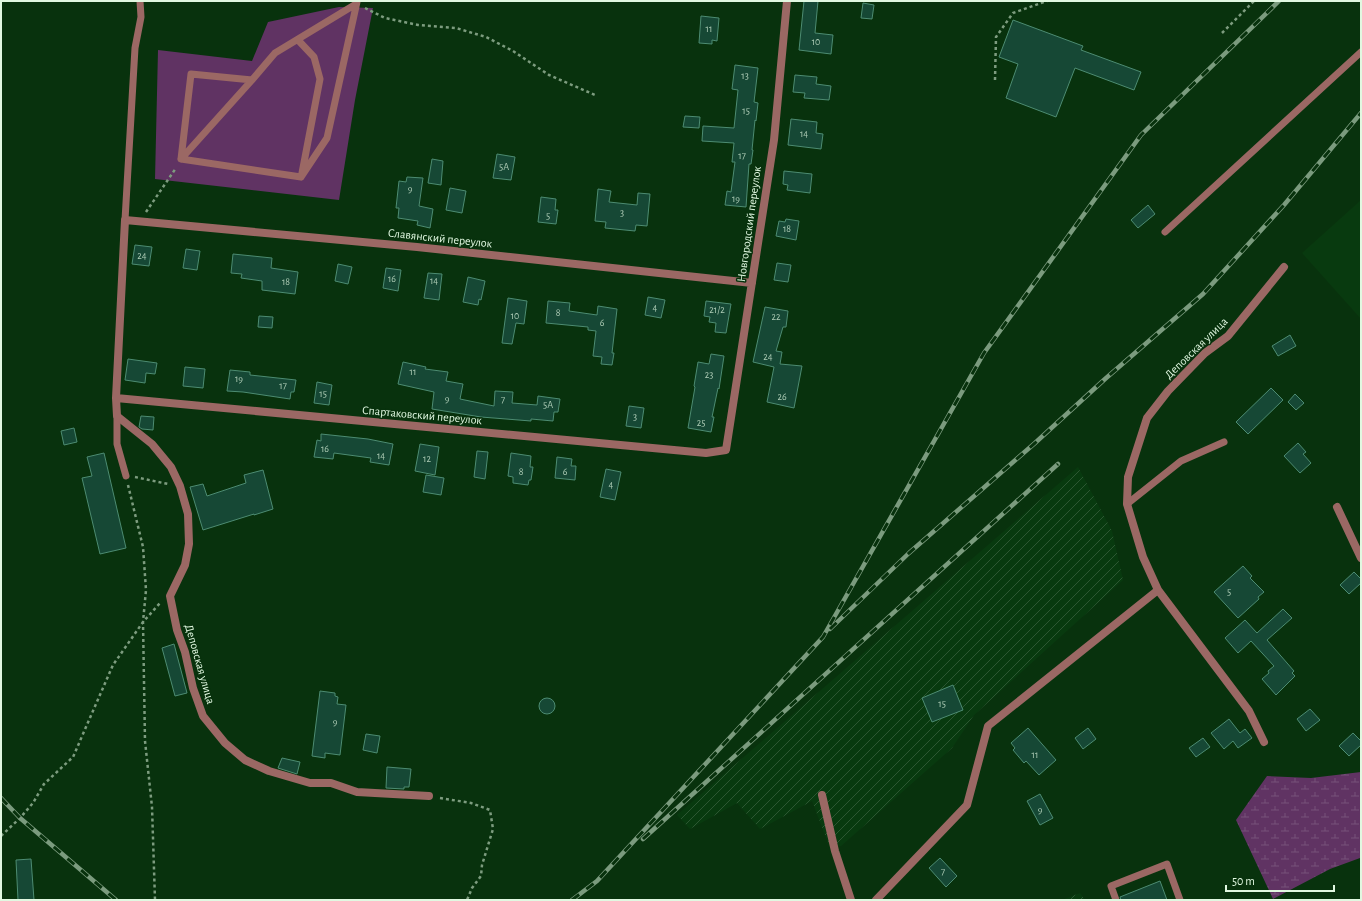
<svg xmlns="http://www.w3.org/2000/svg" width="1362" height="901" viewBox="0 0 1362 901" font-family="'Alegreya Sans',sans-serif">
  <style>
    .built { fill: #083a0f }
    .industrial { fill: url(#industrial-furrows) }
    .green { fill: #603363 }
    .wetland { fill: url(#wetland-marsh) }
    .building { fill: #164835; stroke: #4d8c72 }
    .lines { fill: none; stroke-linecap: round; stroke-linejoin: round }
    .path { stroke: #7d9c7f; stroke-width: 2.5; stroke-dasharray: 3 3; stroke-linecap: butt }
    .service { stroke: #9b6864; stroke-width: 7 }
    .minor { stroke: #9b6864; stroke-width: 8 }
    .rail-casing { stroke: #7b9b7e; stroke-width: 4.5 }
    .rail { stroke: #08320d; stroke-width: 3; stroke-dasharray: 9; stroke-linecap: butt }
    .labels { text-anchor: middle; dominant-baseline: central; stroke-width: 3; stroke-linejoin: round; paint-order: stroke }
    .number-label { font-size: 10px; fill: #aeccb6 }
    .street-label { font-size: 12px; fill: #e1f8e1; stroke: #08320d }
  </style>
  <defs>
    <pattern id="industrial-furrows" width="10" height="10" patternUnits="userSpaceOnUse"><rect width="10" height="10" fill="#083a0f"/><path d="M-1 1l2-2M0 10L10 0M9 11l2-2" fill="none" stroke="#2c5732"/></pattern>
    <pattern id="wetland-marsh" width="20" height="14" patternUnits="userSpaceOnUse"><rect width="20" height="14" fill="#603363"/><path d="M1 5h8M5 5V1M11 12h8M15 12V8" fill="none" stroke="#765179"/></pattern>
  </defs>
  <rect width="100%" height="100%" fill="#08320d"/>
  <!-- built -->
  <path class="built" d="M1361,200V319L1302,253Z"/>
  <!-- industrial -->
  <path class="industrial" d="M1078,467L1112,531L1123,580L974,715L952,748L841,846L830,848L812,801L760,829L737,803L690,829L677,815Z
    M1080,893L1085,900H1062Z"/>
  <!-- green -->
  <path class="green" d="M339,7L373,8L355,100L339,200L155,179L158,50L252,61L268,22Z"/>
  <!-- wetland -->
  <path class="wetland" d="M1361,772V858H1360L1330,869L1273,899L1236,820L1267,776L1311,778Z"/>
  <!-- building -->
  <path class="building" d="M804,1H818L815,33L833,35L831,54L799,50Z
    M863,3L874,5L872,19L861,18Z
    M701,16L719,18L717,41L712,40V44L699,43Z
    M1013,20L1083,46L1081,50L1141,72L1134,90L1075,68L1056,117L1006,98L1018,64L999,57Z
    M735,65L758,68L754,102L758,103L756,121L755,120L752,150H753L751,164H749L746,207L725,205L727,191L731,192L735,162H732L734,143L702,141L703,126L734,128L738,90L732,89Z
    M795,75L817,77L816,84L831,86L829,100L804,98L805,93L793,92Z
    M685,116L700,117L699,128L683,127Z
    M791,119L817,122L816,133L823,134L821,149L788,145Z
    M497,154L515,157L511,180L493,178Z
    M432,159L443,161L441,185L428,183Z
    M784,171L812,174L810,193L787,190L788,185L783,184Z
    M407,177L423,178L419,206L433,209L430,228L417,225L418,221L398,218L399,208H396L399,181L406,182Z
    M450,188L466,191L462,213L446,210Z
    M598,189L611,191L609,202L637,205L638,193L650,194L647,226L636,225L635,231L605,228L606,222L595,221Z
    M541,197L556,199L555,210H558L556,224L538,222Z
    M1148,205L1155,214L1138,228L1131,220Z
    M786,219L799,221L796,240L776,236L779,221L785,222Z
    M135,245L152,247L149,266L132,264Z
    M186,249L200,251L197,270L183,268Z
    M233,254L272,258L271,268L298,272L295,294L262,290V281L241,278L242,274L231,273Z
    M777,263L791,265L788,282L774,280Z
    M338,264L352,267L348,284L335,281Z
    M386,268L401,270L398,291L383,288Z
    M428,273L442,274L439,300L424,298Z
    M468,277L485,281L481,300L479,299L478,305L463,302Z
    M648,297L665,300L661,318L645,315Z
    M508,298L527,301L524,324L516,323L512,344L502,343Z
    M548,301L570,303L569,311L597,315L598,306L617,309L612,353H614L612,365L601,364L602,357L593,356L596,331L588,330V327L546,323Z
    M706,301L731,304L726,333L715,332L716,323L709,322L710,317L704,316Z
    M765,307L788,311L786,327H783L776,351L782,352L780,364L802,366L794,408L767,402L774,367L753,362Z
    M259,316L273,317L272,328L258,327Z
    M1290,335L1296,346L1278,356L1272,346Z
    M711,354L724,356L719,389L718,388L712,417H714L711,432L688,428L695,387L694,386L698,362L709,364Z
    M128,359L157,363L155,374L146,373L145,383L125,380Z
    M403,362L426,367L425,369L448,372L446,381L463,384L460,399L494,406L495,391L513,392L512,403L537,405L538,396L560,399L558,412H554L553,421L531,419V421L481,417L432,409L434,392L398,384Z
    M185,367L205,369L203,388L183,386Z
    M230,370L250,372V375L296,380L294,392H291L290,399L243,392L227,391Z
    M317,382L332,385L329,405L314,403Z
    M1271,388L1283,400L1248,434L1236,422Z
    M1295,394L1304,403L1296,410L1288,402Z
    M629,406L644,408L641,428L626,426Z
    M141,416L154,417L153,430L142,429L139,427Z
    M74,428L77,442L64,445L61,431Z
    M321,434L368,439L393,444L389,465L370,462L371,458L334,453L333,459L314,457L317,440L321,441Z
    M1298,443L1306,452L1303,454L1311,463L1300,473L1284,456Z
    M420,444L439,447L435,475L415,471Z
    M477,451L488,452L485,479L474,477Z
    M104,453L126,548L100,554L82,478L92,476L87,457Z
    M511,453L531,456L530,467H533L531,480H529L528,485L513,483V477L508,476Z
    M557,457L572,459L571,466H576L575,480L555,478Z
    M606,469L621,472L615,500L600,497Z
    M263,470L273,509L254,515V514L203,530L190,487L203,484L207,496L246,483L244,475Z
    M426,475L444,478L441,495L423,492Z
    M1243,566L1252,576L1250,578L1264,592L1258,597L1259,599L1238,618L1214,592Z
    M1354,572L1361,579V583L1349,594L1340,585Z
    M1283,609L1292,618L1267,640L1294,671L1292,673L1295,676L1276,695L1262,679L1269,673L1268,671L1274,666L1251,641L1238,653L1225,638L1245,620L1257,633Z
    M174,644L187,693L175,696L162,648Z
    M953,685L963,710L932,722L922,698Z
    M320,691L335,693V696L338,697L337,704L346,705L340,755L325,753V758L312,756Z
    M539 706a8 8 0 1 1 16 0a8 8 0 1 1-16 0Z
    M1310,709L1320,720L1306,731L1297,719Z
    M1229,719L1240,733L1245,729L1252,738L1238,748L1233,741L1224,749L1211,733Z
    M1028,728L1056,760L1039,775L1026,761L1024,763L1013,750L1015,748L1011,743Z
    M1088,728L1096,739L1083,749L1075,738Z
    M1353,733L1361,741V745L1349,756L1339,746Z
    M366,734L380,736L377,753L363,750Z
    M1203,738L1210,747L1196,757L1189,748Z
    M282,758L300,762L297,774L278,768Z
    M387,767L411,769L409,787H404V789L386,788Z
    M1040,794L1053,818L1040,825L1027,801Z
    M940,858L957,876L946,887L929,868Z
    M31,859L34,900H18L16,860Z
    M1160,881L1167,900H1121L1120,897Z"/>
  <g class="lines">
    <!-- path -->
    <path class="path" d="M365,8L385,18L418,25L456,28L486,37L513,51L549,75L595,95
      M1222,33L1254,1
      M995,80L996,37L1013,13L1047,1
      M146,212L176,168
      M135,477L168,484
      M128,485L143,547L146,590L143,622L145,741L152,807L155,900
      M440,798L471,803L490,810L493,829L482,865L481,876L472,888L467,900
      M1,836L20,818L33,803L44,784L73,757L113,665L143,622L160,603"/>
    <!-- service -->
    <path class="service" d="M298,40L314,57L320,79L302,173
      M181,159L252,80
      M301,177L181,159L191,74L252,80L275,53L356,4
      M301,177L327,138L357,2
      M125,220L135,48L141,17L140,1
      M1165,232L1361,52
      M117,416V444L126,476
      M1127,504L1181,461L1224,442
      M1116,900L1111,886L1167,864L1180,900"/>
    <!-- minor -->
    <path class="minor" d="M116,398L706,453L726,450L774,140L787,1
      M1337,507L1361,558
      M1264,742L1249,711L1158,590L1143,557L1127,504L1128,477L1147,418L1168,391L1205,353L1228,336L1284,267
      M822,795L835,851L851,900
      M429,796L357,792L331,783H310L269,771L245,760L225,743L203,716L193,688L185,652L177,630L170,596L185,565L189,544L188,514L180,486L171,467L152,444L117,416L116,398L125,220L417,247L752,283
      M876,900L967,805L988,726L1158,590"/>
    <!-- rail casing -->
    <g class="rail-casing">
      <path id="rail" d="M830,629L909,553L1035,443L1105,379L1203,294L1284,205L1361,113
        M1,798L20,818L116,900
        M643,839L1058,464
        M572,900L597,881L823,637L984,353L1141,135L1279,1"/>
    </g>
    <!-- rail -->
    <use href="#rail" class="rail"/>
  </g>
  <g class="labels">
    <!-- number labels -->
    <g class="number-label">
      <text x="709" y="29">11</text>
      <text x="816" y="42">10</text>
      <text x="745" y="76">13</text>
      <text x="746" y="111">15</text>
      <text x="804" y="134">14</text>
      <text x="742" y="156">17</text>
      <text x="504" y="167">5А</text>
      <text x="410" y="189">9</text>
      <text x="736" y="199">19</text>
      <text x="622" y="213">3</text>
      <text x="548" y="216">5</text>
      <text x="787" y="229">18</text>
      <text x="142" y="256">24</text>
      <text x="392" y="279">16</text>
      <text x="434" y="281">14</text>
      <text x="286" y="282">18</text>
      <text x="655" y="308">4</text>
      <text x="717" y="310">21/2</text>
      <text x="558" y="313">8</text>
      <text x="515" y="316">10</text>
      <text x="776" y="317">22</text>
      <text x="602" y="323">6</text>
      <text x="768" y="357">24</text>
      <text x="413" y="372">11</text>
      <text x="709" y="375">23</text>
      <text x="239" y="379">19</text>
      <text x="283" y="386">17</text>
      <text x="323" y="394">15</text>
      <text x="782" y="397">26</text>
      <text x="447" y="399">9</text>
      <text x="503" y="400">7</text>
      <text x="548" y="405">5А</text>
      <text x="635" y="417">3</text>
      <text x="701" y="423">25</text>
      <text x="325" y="449">16</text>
      <text x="381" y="456">14</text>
      <text x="427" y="459">12</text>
      <text x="521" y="472">8</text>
      <text x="565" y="472">6</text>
      <text x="611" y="485">4</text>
      <text x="1229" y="592">5</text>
      <text x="942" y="704">15</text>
      <text x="335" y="722">9</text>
      <text x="1035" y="755">11</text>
      <text x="1040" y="810">9</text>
      <text x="943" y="872">7</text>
    </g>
    <!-- street labels -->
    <g class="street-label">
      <text transform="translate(749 224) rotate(-82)">Новгородский переулок</text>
      <text transform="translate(440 238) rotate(6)">Славянский переулок</text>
      <text transform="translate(1196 348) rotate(-44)">Деповская улица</text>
      <text transform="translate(422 415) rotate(5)">Спартаковский переулок</text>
      <text transform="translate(200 664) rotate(74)">Деповская улица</text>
    </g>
  </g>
  <!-- border -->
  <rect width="1362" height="901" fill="none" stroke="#e1f8e1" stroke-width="4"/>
  <!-- scale -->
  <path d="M1226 885v6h108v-6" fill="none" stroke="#e1f8e1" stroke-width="2"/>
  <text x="1232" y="885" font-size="12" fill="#e1f8e1" stroke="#08320d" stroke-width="3" paint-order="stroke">50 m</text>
</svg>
